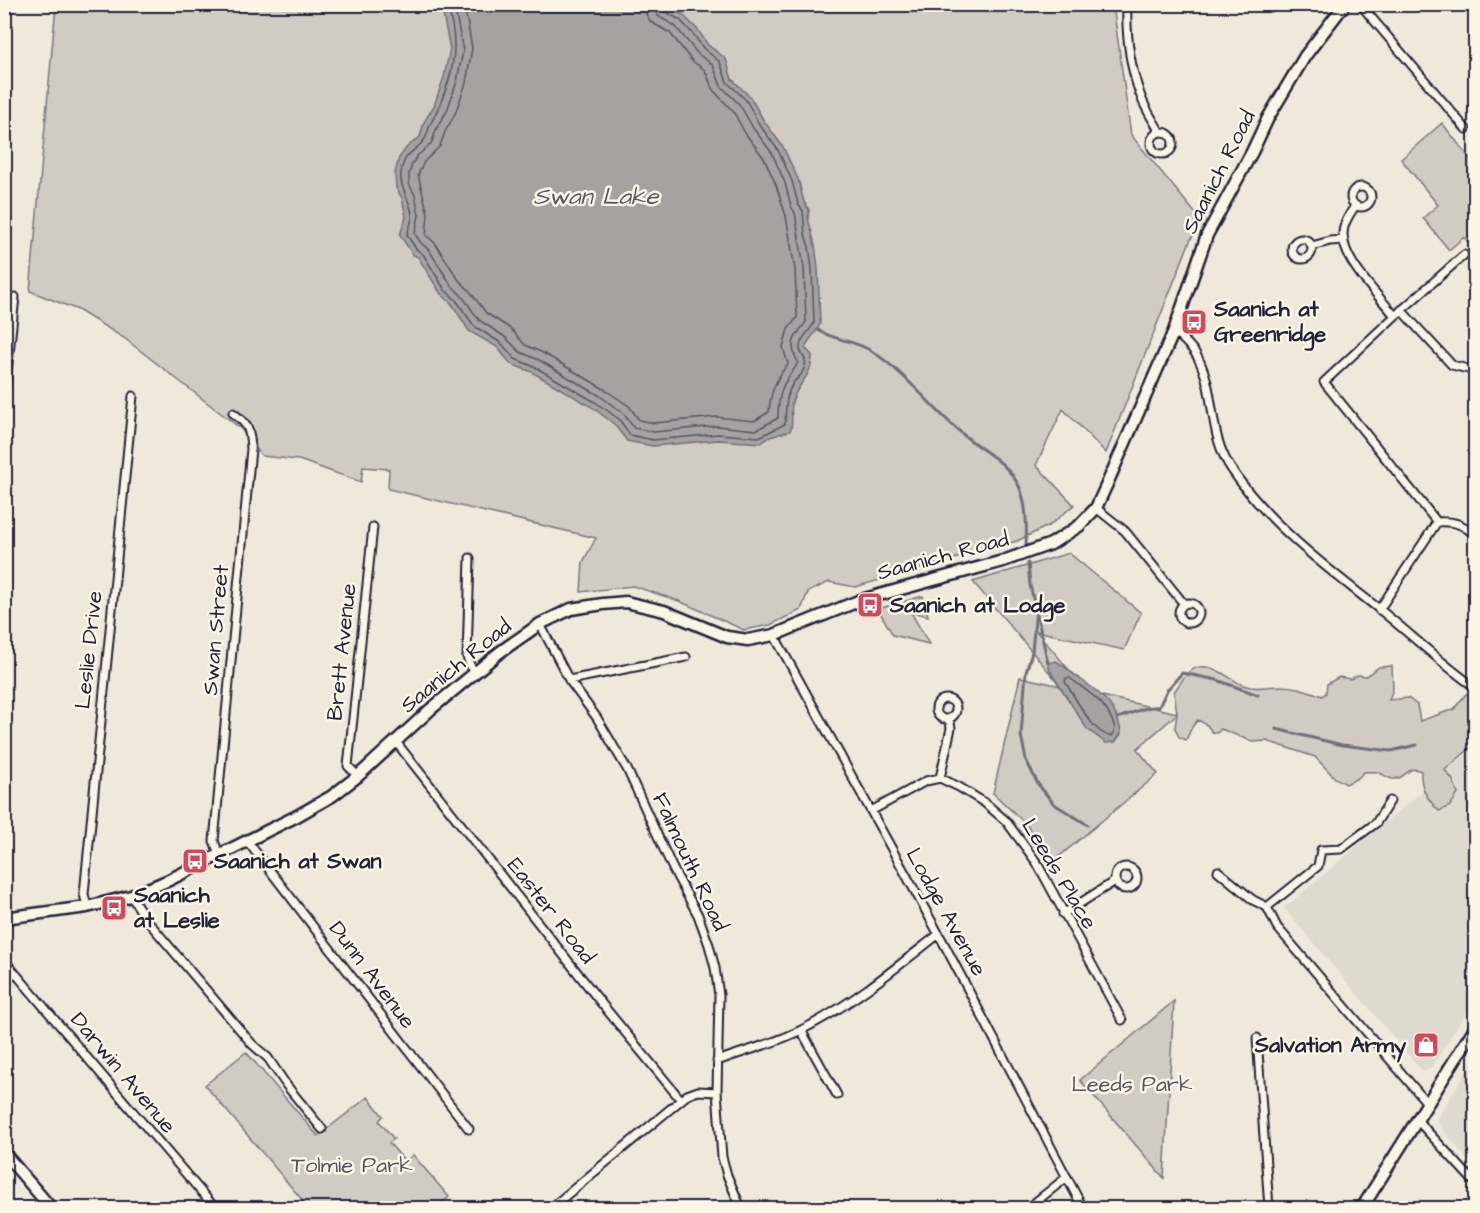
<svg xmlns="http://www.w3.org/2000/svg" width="1480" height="1213" viewBox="0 0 1480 1213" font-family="'Architects Daughter',sans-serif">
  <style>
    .built { fill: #e0d9cf }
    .green { fill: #d1cbc3; stroke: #7a767f; stroke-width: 1.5 }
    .water { fill: #a6a2a2; stroke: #716f79; stroke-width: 1.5 }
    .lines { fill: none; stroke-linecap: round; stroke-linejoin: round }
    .shore { stroke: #575564; stroke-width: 1.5 }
    .stream { stroke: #716f79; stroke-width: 3 }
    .minor-casing { stroke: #22223b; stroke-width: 11 }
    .secondary-casing { stroke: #22223b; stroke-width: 15 }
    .minor { stroke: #fcf5e5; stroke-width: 7 }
    .secondary { stroke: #fcf5e5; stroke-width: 10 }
    .labels { text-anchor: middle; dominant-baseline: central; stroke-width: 5; stroke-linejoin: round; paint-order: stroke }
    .street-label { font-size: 22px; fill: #22223b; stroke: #fcf5e5 }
    .poi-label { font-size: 22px; font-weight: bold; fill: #22223b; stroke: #fcf5e5; text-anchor: start }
    .park-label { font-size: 22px; fill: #575564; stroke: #fcf5e5 }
    .water-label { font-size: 24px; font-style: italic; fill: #575564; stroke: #fcf5e5 }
  </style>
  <rect width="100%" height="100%" fill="#efe8db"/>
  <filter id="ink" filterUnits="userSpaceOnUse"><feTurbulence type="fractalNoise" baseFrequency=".0167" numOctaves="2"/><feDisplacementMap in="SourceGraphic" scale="12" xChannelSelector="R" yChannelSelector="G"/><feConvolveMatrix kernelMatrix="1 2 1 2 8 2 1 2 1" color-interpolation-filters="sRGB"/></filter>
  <g filter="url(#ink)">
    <!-- built -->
    <path class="built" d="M1475,747V998L1431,1068L1423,1072L1284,908Z
      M1475,1058V1169L1436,1121Z"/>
    <!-- green -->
    <path class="green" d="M56,5H1113L1131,135L1201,220L1190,241L1106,453L1063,409L1036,465L1074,505L1050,525L1017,541L855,587L829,582L808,592L801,610L770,625L744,630L679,601L633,586L581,592L583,562L596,538L388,489L389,469L363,467L361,482L299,460L262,456L241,429L124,338L78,310L30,291Z
      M1442,123L1475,165V251L1464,237L1449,250L1423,218L1438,205L1401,159Z
      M1069,553L1141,613L1124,650L1036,631L1089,693L1177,713L1174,692C1180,684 1186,671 1196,668C1212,662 1229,679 1243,685C1256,690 1267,686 1280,686C1295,686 1308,690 1322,696L1326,693L1327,684L1339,677L1350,679L1358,675L1366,676L1379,667L1392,666L1393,689L1389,700L1408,698L1417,705L1420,721L1454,709L1466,694L1475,697V744L1445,770L1453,780L1458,794L1450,806L1439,811C1427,799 1420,788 1421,771C1408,764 1406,779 1394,779C1389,779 1384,775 1380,773C1375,771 1370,772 1364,772L1358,778L1346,784L1335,778L1315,757L1267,741L1253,742L1221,729L1217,733L1212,732L1207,725L1198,720L1192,727L1186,740L1179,737L1175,728L1177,714L1137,749L1158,774L1050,864L1027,825L993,793L1020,677L1061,686L973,582Z
      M923,596L928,616L911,612L929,644L893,635L878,609Z
      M1174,1001L1164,1178L1080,1080Z
      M246,1052L318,1136L368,1097L383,1116L379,1121L394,1139L389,1143L405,1161L413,1155L449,1197L436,1208H309L205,1085Z"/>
    <!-- water -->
    <path class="water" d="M663,4L683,15L698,30L708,45L726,59L732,79L750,97L764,121L783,147L798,179L804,202L809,210L808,218L815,245L818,268L820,324C816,334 809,338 805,348L812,355C813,376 797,383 792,402C790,412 794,422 790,431L770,437L761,443L718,440L653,446L627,441L614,424L592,407L532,372L511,364L497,347L469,331L452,304L441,294L418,257L413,255L400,235L406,217L402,198L396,188L395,173L399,158L407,147L420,137L424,122L434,106L444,77L450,49L443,15L439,5Z
      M1056,661C1066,667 1074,675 1083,681C1103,695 1119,709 1121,734L1115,742L1106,743L1087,729L1050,671L1048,663Z"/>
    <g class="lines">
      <!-- shore -->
      <path class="shore" d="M446,4C463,47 451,84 431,123C428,128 428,135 424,140C415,153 404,151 401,173C399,189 412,201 412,217C412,223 408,229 407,235L416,249L423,254L445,290L456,300L474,326L501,343L515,359L535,367L595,402L619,419L630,435L653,440L718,434L759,437L785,424C786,410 785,396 793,383C796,379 800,377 802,373C811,356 799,357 800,347C801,336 810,332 814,323L812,268L809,247L805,234L803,211L798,204L792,181L778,150L759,124L746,100L727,82L720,62L704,49L693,34L680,20L664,11L662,4
        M454,4L463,51L457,81L447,111L437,128L431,144L417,156L412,164L409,174V184L415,195L419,215L415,234L421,243L429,250L451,285L462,296L479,320L505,337L520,352L539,360L600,396L624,414L634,428L654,432L717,426L756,430L778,418C778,405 779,391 787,379C791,372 795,370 798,362C788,344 794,337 806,322L804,268L795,213L791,206L785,183L772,153L753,128L740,105L721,86L713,65L698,54L675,26L658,16L654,4
        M464,4L472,48L466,83L455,114L445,132L440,146L424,162L418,175L428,214L426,235L435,243L458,279L469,290L486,313L511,329L525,345L543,353L604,389L629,406L639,420L654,423L717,417L754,421L769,412C770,393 776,378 788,364L783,347L788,329L797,318L795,269L786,216L776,185L764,158L745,133L733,111L713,90L705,70L692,61L670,33L651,22L646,14L645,4
        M1066,678H1070C1086,691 1102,699 1111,718C1114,725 1117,729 1112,736C1094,737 1075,696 1065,682Z"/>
      <!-- stream -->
      <path class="stream" d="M818,330C835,341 856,340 873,352C908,375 933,410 965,436C985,453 1005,460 1019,486C1027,503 1027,526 1026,545
        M1028,563L1030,585L1048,663
        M1036,609L1032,652L1026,672L1021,735L1026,760L1038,784L1054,804L1088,825
        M1117,718C1130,715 1146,705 1159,707L1167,690L1182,673L1217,680L1258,695
        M1276,729L1342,745L1391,751L1417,745"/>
      <!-- minor casing -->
      <g class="minor-casing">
        <path id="minor" d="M1127,4C1126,33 1130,66 1140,94C1144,107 1153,120 1160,132
          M1360,4L1466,129
          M1151 143a11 11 0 1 1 22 0a11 11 0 1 1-22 0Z
          M1351 197a10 10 0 1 1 20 0a10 10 0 1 1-20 0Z
          M1355,206C1351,212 1346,219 1344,227C1336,256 1378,294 1395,316
          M1292 249a10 10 0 1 1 20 0a10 10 0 1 1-20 0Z
          M1312,246L1330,241L1344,240
          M1401,310L1452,365L1476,371
          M1174,331C1182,339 1193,347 1198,358C1217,394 1207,434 1232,470C1270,526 1331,571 1384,613C1415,638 1443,665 1476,688
          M4,401L15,297
          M1096,508L1125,531L1184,604
          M1437,522L1324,382L1395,316L1464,255
          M1437,522C1455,521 1463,524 1476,536
          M470,558L467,657L470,665L475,672
          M1179 613a10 10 0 1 1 20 0a10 10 0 1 1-20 0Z
          M1379,610L1437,522
          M540,624L569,680L597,718L627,769L673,869L698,915L709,945L715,968L719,995L717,1092L722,1157L727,1175L741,1208
          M774,635L943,942L1083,1208
          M569,680L686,657
          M936 709a10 10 0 1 1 20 0a10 10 0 1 1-20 0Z
          M396,742L602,1004L681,1100
          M358,776L348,766L373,527
          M940,778L951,728L949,719
          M871,811L926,781L940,778L959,787L985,803L1006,821L1037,863L1122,1020
          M248,842L469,1129
          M220,856L214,841L251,449C250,430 249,425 233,413
          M1115 878a11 11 0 1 1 22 0a11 11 0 1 1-22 0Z
          M1218,871L1253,900L1267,907L1277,927L1427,1103
          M131,896L146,919L252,1044L268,1058L287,1086L322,1129
          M87,907L84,894L133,396
          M1267,907L1318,866L1321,850L1341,849L1376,823L1390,801
          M1063,914L1115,881
          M4,960L215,1208
          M801,1030L837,1095
          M1257,1038L1269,1208
          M717,1061C748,1050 782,1041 811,1025C857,1000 898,966 939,934
          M1417,1120L1476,1184
          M551,1208L687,1095L698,1091L717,1092
          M1028,1208L1067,1177"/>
      </g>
      <!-- secondary casing -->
      <g class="secondary-casing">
        <path id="secondary" d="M4,918L87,907L131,896L169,880L297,816L332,796L358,776L431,709L500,652L540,624L571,609L603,604L626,602L664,611L727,637L748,640L774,635L861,600L1003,561L1051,544L1079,526L1096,508L1107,484L1174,331L1207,235L1252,152L1268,118L1305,56L1345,4
          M4,1153L51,1208
          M1362,1208L1476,1026"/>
      </g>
      <!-- minor -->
      <use href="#minor" class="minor"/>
      <!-- secondary -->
      <use href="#secondary" class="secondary"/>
    </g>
  </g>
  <!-- icons -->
  <defs>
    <g id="bus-square" transform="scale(1.35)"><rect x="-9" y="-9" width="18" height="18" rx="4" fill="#d1495b" stroke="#fcf5e5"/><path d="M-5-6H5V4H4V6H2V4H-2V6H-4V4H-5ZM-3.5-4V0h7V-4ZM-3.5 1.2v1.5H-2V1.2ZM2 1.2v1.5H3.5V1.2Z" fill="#fff"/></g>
    <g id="shop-square" transform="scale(1.35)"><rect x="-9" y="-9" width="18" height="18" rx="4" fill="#d1495b" stroke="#fcf5e5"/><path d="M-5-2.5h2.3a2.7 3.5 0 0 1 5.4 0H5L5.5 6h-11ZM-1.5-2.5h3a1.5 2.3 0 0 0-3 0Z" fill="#fff"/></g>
  </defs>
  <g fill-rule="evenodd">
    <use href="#bus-square" x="1194" y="322"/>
    <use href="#bus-square" x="870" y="605"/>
    <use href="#bus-square" x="195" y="861"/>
    <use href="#bus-square" x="114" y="908"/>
    <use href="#shop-square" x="1426" y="1045"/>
  </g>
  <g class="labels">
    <!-- street labels -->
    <g class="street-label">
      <text transform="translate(1219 172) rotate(-63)">Saanich Road</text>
      <text transform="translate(943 556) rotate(-15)">Saanich Road</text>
      <text transform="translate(216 630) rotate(-85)">Swan Street</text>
      <text transform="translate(89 650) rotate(-84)">Leslie Drive</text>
      <text transform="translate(342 652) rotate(-84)">Brett Avenue</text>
      <text transform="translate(456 666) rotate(-39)">Saanich Road</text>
      <text transform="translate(690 862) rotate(65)">Falmouth Road</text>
      <text transform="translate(1059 874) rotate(59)">Leeds Place</text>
      <text transform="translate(551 911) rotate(52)">Easter Road</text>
      <text transform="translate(946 912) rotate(61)">Lodge Avenue</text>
      <text transform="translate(372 975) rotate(53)">Dunn Avenue</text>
      <text transform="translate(123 1073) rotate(50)">Darwin Avenue</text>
    </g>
    <!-- poi labels -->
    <g class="poi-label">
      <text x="1214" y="309">Saanich at<tspan x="1214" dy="25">Greenridge</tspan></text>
      <text x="890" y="605">Saanich at Lodge</text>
      <text x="214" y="861">Saanich at Swan</text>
      <text x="134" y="895">Saanich<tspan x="134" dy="25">at Leslie</tspan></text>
      <text x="1406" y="1045" text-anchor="end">Salvation Army</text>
    </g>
    <!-- park labels -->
    <g class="park-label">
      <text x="1132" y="1084">Leeds Park</text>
      <text x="352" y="1165">Tolmie Park</text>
    </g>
    <!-- water labels -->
    <g class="water-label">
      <text x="596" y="197">Swan Lake</text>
    </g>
  </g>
  <!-- margin -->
  <rect width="1480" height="1213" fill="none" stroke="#fcf5e5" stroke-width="24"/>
  <rect x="12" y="12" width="1456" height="1189" fill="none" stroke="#22223b" stroke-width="2" filter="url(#ink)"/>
</svg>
